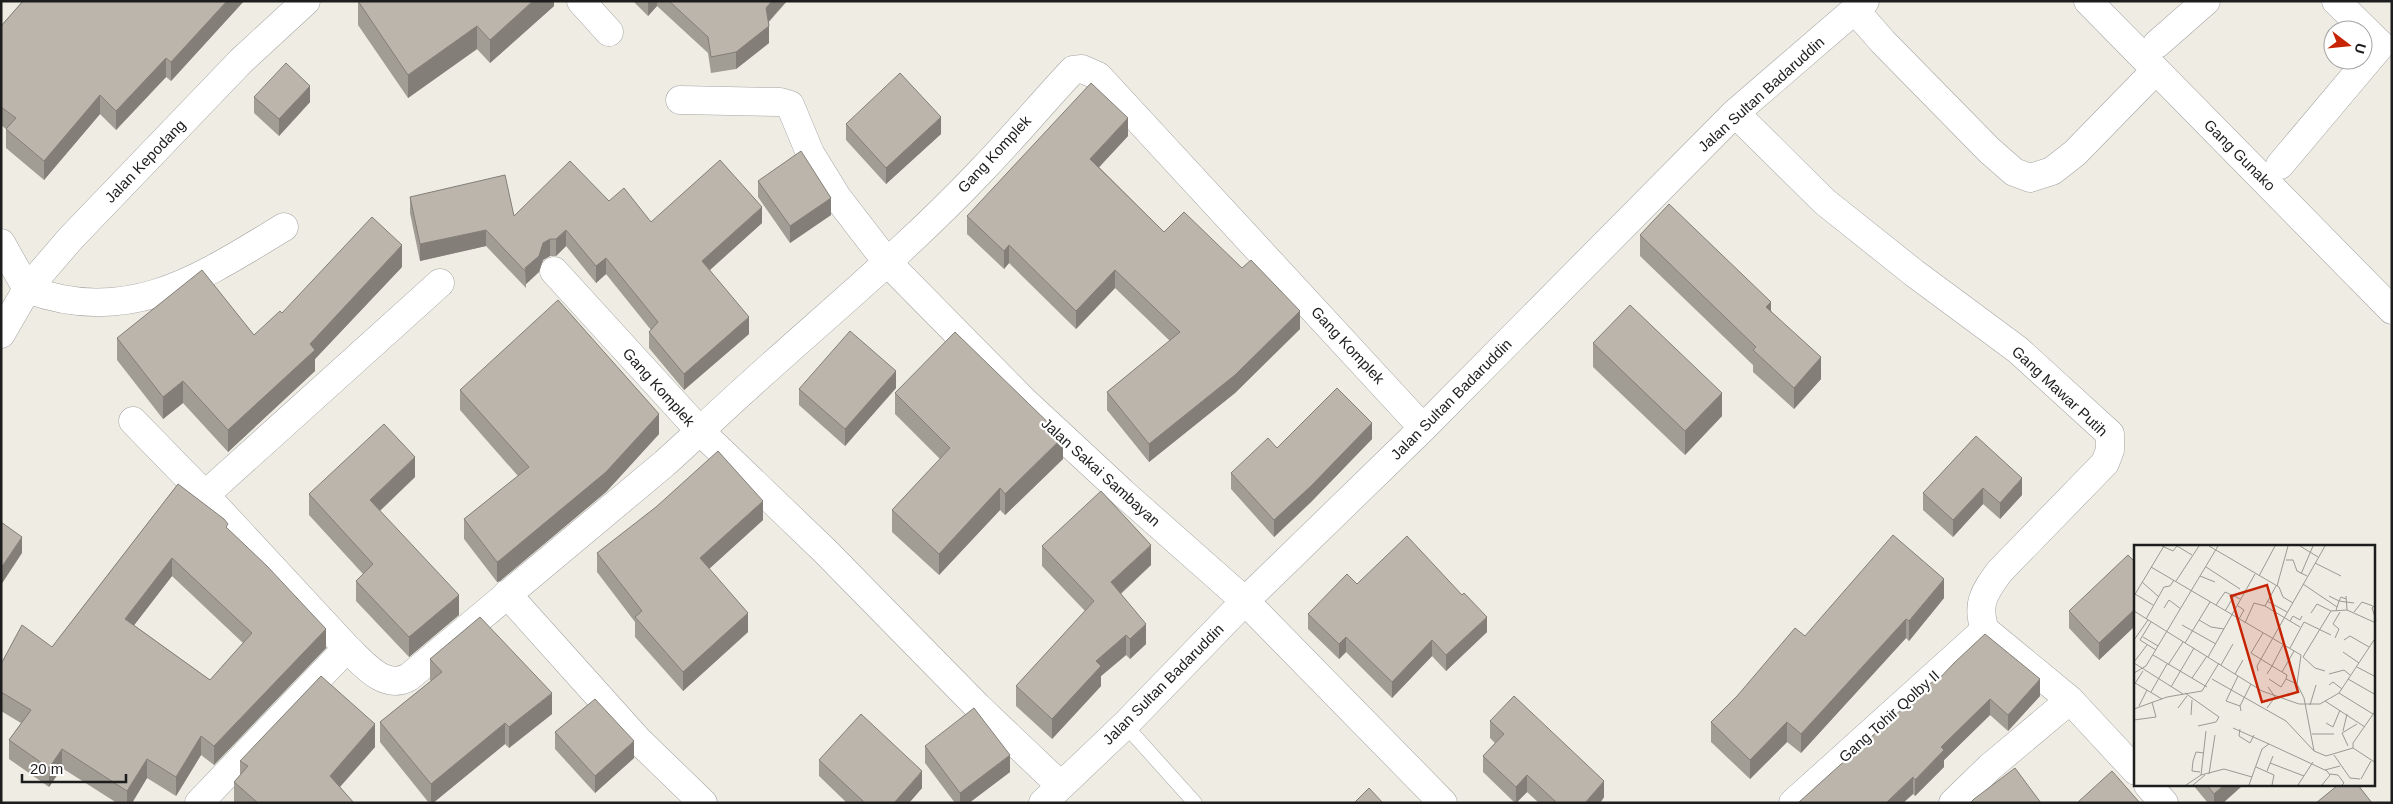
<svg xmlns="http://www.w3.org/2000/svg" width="2393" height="804" viewBox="0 0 2393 804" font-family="Helvetica,sans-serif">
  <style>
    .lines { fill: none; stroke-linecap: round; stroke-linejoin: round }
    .service-casing { stroke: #a4a4a4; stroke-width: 15 }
    .minor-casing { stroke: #a4a4a4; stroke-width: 29 }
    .tertiary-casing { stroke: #a4a4a4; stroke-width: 29 }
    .service { stroke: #fff; stroke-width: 14 }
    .minor { stroke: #fff; stroke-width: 28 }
    .tertiary { stroke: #fff; stroke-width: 28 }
    .wall { fill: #a19c94; fill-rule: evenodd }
    .shaded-wall { fill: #837f78 }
    .building { fill: #bbb5ac; stroke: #837f78; fill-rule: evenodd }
    .labels { text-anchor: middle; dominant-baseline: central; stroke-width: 4.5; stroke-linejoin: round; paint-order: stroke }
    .street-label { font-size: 15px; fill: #1d1d1d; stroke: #fff }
    .inset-road { fill: none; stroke: #9a9994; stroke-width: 1 }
    .view { fill: #c62404; fill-opacity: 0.15; stroke: #c62404; stroke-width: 2.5 }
    .inset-edge { fill: none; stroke: #1d1d1d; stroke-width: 2.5 }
  </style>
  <rect width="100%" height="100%" fill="#eeece3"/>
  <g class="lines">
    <!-- service casing -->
    <g class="service-casing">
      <path id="service" d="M1125,725L1195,803"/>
    </g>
    <!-- minor casing -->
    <g class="minor-casing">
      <path id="minor" d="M581,1L609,32
        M2088,1L2392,310
        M1855,10L1883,42L1989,150L2014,172L2030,178L2052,171L2075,153L2156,70
        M2157,44L2206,1
        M680,100L780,102L790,105L810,153L837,197L887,262L1025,402L1123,493L1245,601L1443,803
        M1735,113L1825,202L1914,273L2018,350L2110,434V450L2105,463L1999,572C1984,593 1976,604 1985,630L2070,700L2136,771
        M2280,165L2381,45L2336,1
        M1,243L27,289C129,327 200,278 284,227
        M554,271L700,431C792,343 893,264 981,171C1013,138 1042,103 1073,70L1082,69L1098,76L1423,428
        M133,421L205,495
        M507,594L638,740L703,803
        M347,648C363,663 384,691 409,677L665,463L700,431L825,551L978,707L1060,785
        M2148,785L2164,803
        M199,803L347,648L205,495L440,283
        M1043,803L1125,725L1245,601L1423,428L1735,113L1865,1
        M1793,803L1985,630
        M1953,803L1990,767L2070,700"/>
    </g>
    <!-- tertiary casing -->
    <g class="tertiary-casing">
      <path id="tertiary" d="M1,334L27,289L71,238L241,61L306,1"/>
    </g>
    <!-- service -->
    <use href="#service" class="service"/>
    <!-- minor -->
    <use href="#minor" class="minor"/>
    <!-- tertiary -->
    <use href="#tertiary" class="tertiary"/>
  </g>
  <!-- wall -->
  <path class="wall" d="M23,1H244L171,81L166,77L116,130L100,114L44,180L6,148V129L1,125V26Z
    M554,1V6L490,63L477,49L408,98L358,25V2Z
    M633,1H787L769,22V43L736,69L711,73L708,53L657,6L648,16Z
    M254,97L310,102L279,136L254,113Z
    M846,124L941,134L886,184L846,140Z
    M1128,136L1099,167L1164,232L1300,329L1235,393L1149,462L1107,410V392L1170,341L1115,288L1076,329L1009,263L1004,269L967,234V216Z
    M758,181L831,215L790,243L758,197Z
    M410,197L514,216L609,201L651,222L762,223L710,270L749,334L684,390L649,348V332L651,330L606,274L596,283L566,246L556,256H550L543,260L539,272L526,284V288L486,246L420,261L410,213Z
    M1640,235L1771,311L1821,379L1794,409L1753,372V365L1640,256Z
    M402,267L315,359V371L228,452L183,403L163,419L117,360V338L254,335L282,313Z
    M1593,343L1722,416L1685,455L1593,367Z
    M896,388L845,446L799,405V389Z
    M460,390L659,434L606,492L500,581L497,582L464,539V519L518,476L460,410Z
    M895,393L1063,459L1005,515L1000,510L939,575L892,532V510L940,459L895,414Z
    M1976,436L2022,495L2000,519L1983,504L1953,537L1923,510V493Z
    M1372,439L1311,502L1274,537L1231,489V473L1277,448Z
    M415,477L380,511L459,615L409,657L356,601V581L363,574L309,515V494Z
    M178,484L228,529L326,648L214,765L201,755L176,796L147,778L132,803H117L62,768L49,787L9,759V740L21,723L1,711V664L52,647ZM172,576L243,643L210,680L134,625Z
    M763,520L709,569L748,632L683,691L635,637V622L597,572V553Z
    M1042,546L1151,565L1121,594L1146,644L1130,659L1126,655L1101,676V686L1052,739L1016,706V686L1085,611L1042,566Z
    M2136,563V625L2099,660L2069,628V611Z
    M1357,584L1487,632L1446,671L1432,656L1392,698L1346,652L1339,659L1308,629V614Z
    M1944,598L1909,641L1906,638L1801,753L1787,742L1750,779L1711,742V722L1805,636Z
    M430,659L552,714L509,748L505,744L433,803H429L380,742V722L431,681L430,680Z
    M1935,683L2040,696L2008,731L1990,715L1944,760V767L1915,796L1913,794L1903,803H1798Z
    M1490,721L1604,797L1600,803H1539L1527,792L1516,803H1515L1483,772V756L1495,743L1490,738Z
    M555,732L634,758L595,793L555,749Z
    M925,746L1010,772L969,803H955L925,763Z
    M375,747L340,787L354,803H234V782L240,776V761Z
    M819,760L922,788L909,803H847L819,776Z
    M2193,785H2243L2223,803H2208Z"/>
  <!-- shaded-wall -->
  <path class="shaded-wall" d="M227,1H244L171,81V62Z
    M533,1H554V6L490,63V40Z
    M648,1H657V6L648,16Z
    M772,1H787L766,24V8Z
    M477,26V49L408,98V75Z
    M769,26V43L736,69V52Z
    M166,58V77L116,130V111Z
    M310,86V102L279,136V119Z
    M100,95V114L44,180V161Z
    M941,117V134L886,184V168Z
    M1128,118V136L1090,177V159Z
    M831,198V215L790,243V226Z
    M762,207V223L702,277V261Z
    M486,230V246L420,261V244Z
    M566,230V246L556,256V239Z
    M550,239V256L543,260L539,272L526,284L525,268L543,243Z
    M402,245V267L315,359V371L228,452V430Z
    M1009,245V263L1004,269V251Z
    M606,258V274L596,283V266Z
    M1115,270V288L1076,329V311Z
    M1771,302V324L1766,307Z
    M1300,311V329L1235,393L1149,462V444Z
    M749,317V334L684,390V374Z
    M1821,357V379L1794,409V388Z
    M896,371V388L845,446V429Z
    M183,381V403L163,419V397Z
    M1722,393V416L1685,455V431Z
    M659,414V434L606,492L500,581L497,582V562Z
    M1372,423V439L1311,502L1274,537V520Z
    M1063,437V459L1005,515V494Z
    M415,457V477L370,520V500Z
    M2022,478V495L2000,519V503Z
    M1000,488V510L939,575V554Z
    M1983,488V504L1953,537V520Z
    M763,501V520L700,577V558Z
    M22,537V553L1,585V568Z
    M1151,545V565L1111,602V582Z
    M172,558V576L125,637V619Z
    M1944,579V598L1909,641V621Z
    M459,595V615L409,657V637Z
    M2136,608V625L2099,660V643Z
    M748,613V632L683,691V672Z
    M1487,617V632L1446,671V655Z
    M1906,619V638L1801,753V734Z
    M1146,624V644L1130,659V639Z
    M326,629V648L214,765V746Z
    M1126,635V655L1101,676V686L1052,739V719L1096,661Z
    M1346,637V652L1339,659V644Z
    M1432,640V656L1392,698V682Z
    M2040,679V696L2008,731V715Z
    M552,693V714L509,748V727Z
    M1990,699V715L1944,760V767L1915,796V780L1941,747Z
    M1787,722V742L1750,779V760Z
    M505,723V744L433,803H431V784Z
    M375,724V747L330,798V776Z
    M201,736V755L176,796V777Z
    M634,741V758L595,793V776Z
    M62,749V768L49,787V768Z
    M1010,755V772L969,803H960V793Z
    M147,759V778L132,803H127V791Z
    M922,771V788L909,803H894Z
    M1527,775V792L1516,803V787Z
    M1913,777V794L1903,803H1886Z
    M1604,781V797L1600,803H1585Z
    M2224,785H2243L2223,803H2214V794Z"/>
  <!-- building -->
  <path class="building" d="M23,1H227L171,62L166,58L116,111L100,95L44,161L6,129L16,118L1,107V26Z
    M358,1H533L490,40L477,26L408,75Z
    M669,1H772L766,8L769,26L736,52L711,57L708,37Z
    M286,63L310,86L279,119L254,97Z
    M900,73L941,117L886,168L846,124Z
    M1091,83L1128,118L1090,159L1164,232L1184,212L1242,268L1251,260L1300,311L1235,375L1149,444L1107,392L1180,332L1115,270L1076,311L1009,245L1004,251L967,216Z
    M801,151L831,198L790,226L758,181Z
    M720,160L762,207L702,261L749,317L684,374L649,332L658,322L606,258L596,266L566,230L556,239H550L543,243L539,256L525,268L526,272L486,230L420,244L410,197L505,175L514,216L570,161L609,201L624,188L651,222Z
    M1669,204L1771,302L1766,307L1821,357L1794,388L1753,350L1756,347L1640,235Z
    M372,217L402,245L310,344L315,350L228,430L183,381L163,397L117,338L202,270L254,335L280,311L282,313Z
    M558,300L659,414L606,472L500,560L497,562L464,519L529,467L460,390Z
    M1630,305L1722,393L1685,431L1593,343Z
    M850,331L896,371L845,429L799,389Z
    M955,332L1063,437L1005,494L1000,488L939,554L892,510L950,448L895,393Z
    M1337,388L1372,423L1311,486L1274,520L1231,473L1268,438L1277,448Z
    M384,424L415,457L370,500L459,595L409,637L356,581L373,564L309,494Z
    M1976,436L2022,478L2000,503L1983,488L1953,520L1923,493Z
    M718,451L763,501L700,558L748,613L683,672L635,617L642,611L597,553L656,507Z
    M178,484L224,519L228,524L226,527L267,566L326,629L214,746L201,736L176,777L147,759L127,791L62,749L49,768L9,740L31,710L1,692V664L22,625L52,647ZM172,558L252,633L210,680L125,619Z
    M1101,491L1151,545L1111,582L1146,624L1130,639L1126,635L1096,661L1101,666L1052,719L1016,686L1094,601L1042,546Z
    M1,522L22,537L1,568Z
    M1893,535L1944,579L1909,621L1906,619L1801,734L1787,722L1750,760L1711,722L1738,695L1795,628L1805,636Z
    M1407,536L1462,595L1464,593L1487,617L1446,655L1432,640L1392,682L1346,637L1339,644L1308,614L1347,574L1357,584Z
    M2128,555L2136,563V608L2099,643L2069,611Z
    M480,617L552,693L509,727L505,723L431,784L380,722L442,672L430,659Z
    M1985,634L2040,679L2008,715L1990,699L1941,747L1944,750L1915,780L1913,777L1886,803H1798L1933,681L1935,683L1954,663Z
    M321,676L375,724L330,776L354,803H258L234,782L248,766L240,761Z
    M1514,696L1604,781L1585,803H1557L1527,775L1516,787L1483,756L1504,734L1490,721Z
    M595,699L634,741L595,776L555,732Z
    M974,708L1010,755L960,793L925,746Z
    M861,714L922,771L894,803H865L819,760Z
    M2015,768L2041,803H1970L1974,799Z
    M2112,771L2140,803H2077Z
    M2207,785H2224L2214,794Z
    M2338,785H2358L2372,803H2316Z
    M1369,788L1383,803H1354Z"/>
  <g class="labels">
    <!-- street labels -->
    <g class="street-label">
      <text transform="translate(1761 94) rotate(-42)">Jalan Sultan Badaruddin</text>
      <text transform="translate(994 154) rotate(-47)">Gang Komplek</text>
      <text transform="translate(2240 155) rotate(45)">Gang Gunako</text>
      <text transform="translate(145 161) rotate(-46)">Jalan Kepodang</text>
      <text transform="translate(1348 345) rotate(47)">Gang Komplek</text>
      <text transform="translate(659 387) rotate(48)">Gang Komplek</text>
      <text transform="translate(2060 391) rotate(43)">Gang Mawar Putih</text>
      <text transform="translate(1451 399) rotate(-45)">Jalan Sultan Badaruddin</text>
      <text transform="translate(1101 472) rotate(42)">Jalan Sakai Sambayan</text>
      <text transform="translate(1163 684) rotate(-45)">Jalan Sultan Badaruddin</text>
      <text transform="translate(1889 716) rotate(-42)">Gang Tohir Qolby II</text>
    </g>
  </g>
  <!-- overview -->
  <g transform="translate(2134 545)">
    <rect width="241" height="241" fill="#eeece3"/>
    <path class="inset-road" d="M28,1L39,6L43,1L58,10M75,1L145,42L149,52L159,58M166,1L184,12M152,15H159L163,26L173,31M181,18L207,31M17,22L167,110L163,139L170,153L180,206L192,211L219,203M72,22L106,44M167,29L179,1M66,31L81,37M125,31L141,1M42,36L65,1M8,37L25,52M169,39L203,62L202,66M143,41L154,1M1,49L19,60M0,51L30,1M195,51L205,56L203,62M212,54L207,52L205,56L220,58M133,56L153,67M242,59L238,63L242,75M82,60L91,47L100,51M104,61L110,65L105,74M131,61L166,82M30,63L35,55L47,64M213,65L242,78M0,66L128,146L165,159H186L205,148L242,92M91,66L100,51L106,54M220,67L228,57L239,61M177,68L183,59L197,66M12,74L30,42L36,41L40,35M65,75L77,82L90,84M156,76L159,71L166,75L168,71M17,77L6,95L22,105M170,77L197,90M111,78L120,58L131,61L142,41M48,80L82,99M129,88L117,108L138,121L133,129M9,92L24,101M201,93L205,84L199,79L206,67M0,95L14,75M210,95L216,91L235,102M51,98L76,57M149,100L138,121L153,130L152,134M156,103L170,77M209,107L225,118M19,110L73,142M74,112L121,29M0,117L13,100M0,118L49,149M34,120L49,97M87,120L99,99M223,122L242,132M124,126L123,121L191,1M191,126L181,123L169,112L197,66L213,65L212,51M148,127L160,106M0,128L12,121L84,1M101,129L109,115M195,129L210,125L216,130M104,131L92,156L106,161M58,133L73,111M78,134L152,176L180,206M135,134L147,142L152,134L163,139M214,134L242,150M1,138L28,154M0,140L9,126M195,140L199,137L208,144M37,142L60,103M17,147L33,119M51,148L85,172L82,177L64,181M205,148L239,169M191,156L231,182M176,160L182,140M5,161L13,145M44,163L53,151M133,163L141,152L134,142M0,164L33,152L68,146L85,118M242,165L219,198V203L242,218M107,166L106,161L117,139M57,170L58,155M0,175L22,172L18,157M192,178L199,182L206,165M99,183L135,199M106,184L105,191L116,198L120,190M209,186L213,169M178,189H200M214,201L208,188L223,179M200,210L216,233L226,234M136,218L170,231M122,222L140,230L138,240M191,225L206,221M133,226L139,211M66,227L58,226L59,216L62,207L70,208M75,229L81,190M196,229L204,230L210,238L208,240M67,230L72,186M227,234L237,216M52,240L67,230L90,224L118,232M59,240L71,230M115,240L128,204L135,199L193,226L196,230L188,240M164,240L179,217"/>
    <path class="view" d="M133,40L164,147L128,157L97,51Z"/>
    <rect width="241" height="241" class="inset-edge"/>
  </g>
  <!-- border -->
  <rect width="2393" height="804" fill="none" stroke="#1d1d1d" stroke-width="5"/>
  <!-- north arrow -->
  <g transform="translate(2348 45) rotate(106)"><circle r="24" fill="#ffffff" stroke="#a5a5a5"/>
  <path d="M0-4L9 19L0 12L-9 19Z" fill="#c62404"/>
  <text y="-8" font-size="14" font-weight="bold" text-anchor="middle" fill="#1d1d1d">U</text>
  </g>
  <!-- scale -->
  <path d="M22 774v8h104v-8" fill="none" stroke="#1d1d1d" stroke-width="2.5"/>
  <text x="30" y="774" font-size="15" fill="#1d1d1d" stroke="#ffffff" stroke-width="4" paint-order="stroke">20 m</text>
</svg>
